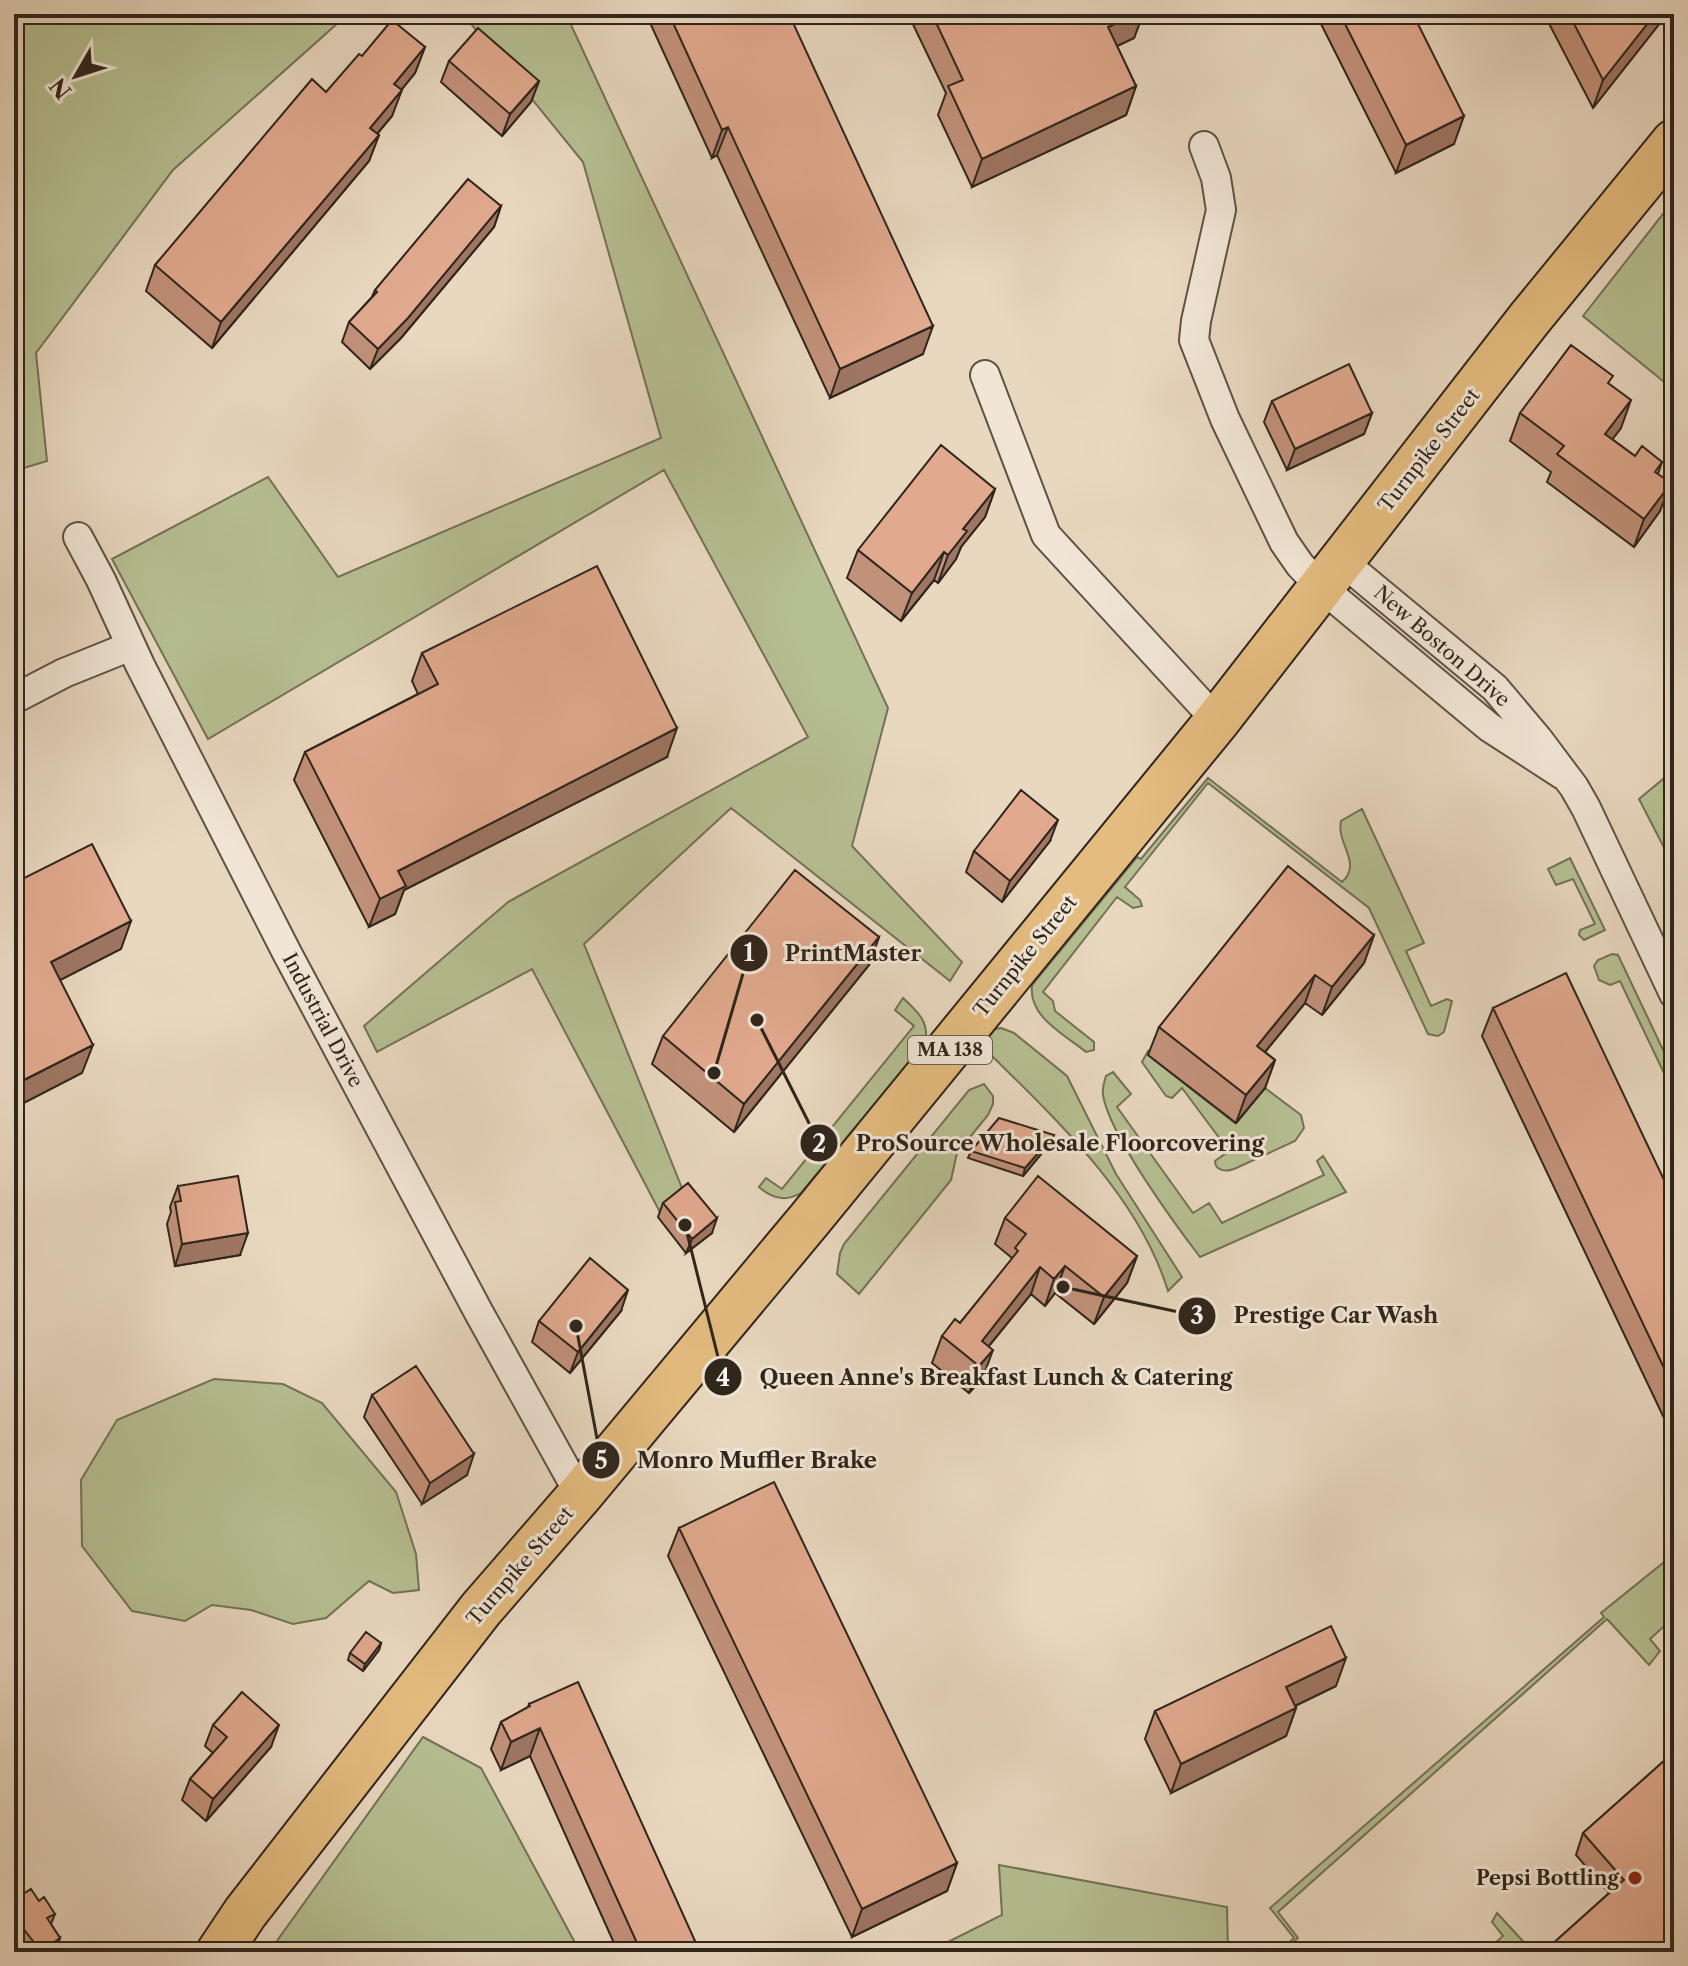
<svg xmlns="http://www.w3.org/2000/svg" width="1688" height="1966" viewBox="0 0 1688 1966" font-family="'Libre Caslon Text',serif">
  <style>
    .green { fill: #b6bf92; stroke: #727257; stroke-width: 2 }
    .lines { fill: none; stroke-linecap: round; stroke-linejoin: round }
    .minor-casing { stroke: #5e5245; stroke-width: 32 }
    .primary-casing { stroke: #2f251c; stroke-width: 48 }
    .minor { stroke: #f1e6d6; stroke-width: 28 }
    .primary { stroke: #e4bc80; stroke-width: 44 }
    .wall { fill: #c2917a; stroke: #2f251c; stroke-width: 2 }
    .shaded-wall { fill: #9e7663; stroke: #2f251c; stroke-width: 2 }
    .building { fill: #e1a98e; stroke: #2f251c; stroke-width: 2 }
    .poi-dot { fill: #8f2418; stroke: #f1e6d6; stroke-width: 3 }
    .labels { text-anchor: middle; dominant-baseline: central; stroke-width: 6; stroke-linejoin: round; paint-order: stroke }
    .shield { fill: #f1e6d6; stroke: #695f54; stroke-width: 2 }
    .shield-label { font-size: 18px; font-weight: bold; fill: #2f251c }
    .street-label { font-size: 20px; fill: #2f251c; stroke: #f1e6d6 }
    .poi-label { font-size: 20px; font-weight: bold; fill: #2f251c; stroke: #f1e6d6; text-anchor: end }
    .leader { fill: none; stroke: #2f251c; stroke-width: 3 }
    .callout-dot { fill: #2f251c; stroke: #f1e6d6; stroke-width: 3 }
    .mark-label { font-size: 24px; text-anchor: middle; font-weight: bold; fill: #fff }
    .callout-label { font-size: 22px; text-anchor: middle; font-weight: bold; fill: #2f251c; stroke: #f1e6d6; stroke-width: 6; stroke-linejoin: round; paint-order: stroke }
  </style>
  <rect width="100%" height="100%" fill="#e9d8c0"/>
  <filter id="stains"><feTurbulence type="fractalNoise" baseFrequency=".0025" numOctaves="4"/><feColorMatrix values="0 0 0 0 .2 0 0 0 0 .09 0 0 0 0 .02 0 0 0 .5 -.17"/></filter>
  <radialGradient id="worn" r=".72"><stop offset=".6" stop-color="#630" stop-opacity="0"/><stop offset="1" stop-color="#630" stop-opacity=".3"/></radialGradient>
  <!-- green -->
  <path class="green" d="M14,14H348L173,170L36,353L47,461L14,471Z
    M463,14H566L888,708L852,846L962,962L950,981L731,808L584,944L684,1193L662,1216L532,969L377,1052L364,1026L508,902L808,737L664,470L208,739L112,559L268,477L338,577L661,438L583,162Z
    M1674,200V390L1583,316Z
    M1674,770V867L1639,799Z
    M1208,778L1342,882C1363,863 1336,844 1341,821L1362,809L1424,943L1406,951L1431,1006L1447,999L1452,1001L1444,1032L1438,1036L1428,1034L1369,908L1208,783L1125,887L1140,900L1142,906L1133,908L1117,897L1043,992L1053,1001L1055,1011L1094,1042V1050L1086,1052C1064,1034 1028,1017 1032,985L1137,857L1141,859Z
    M1570,858L1605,930L1584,940L1579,935L1580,930L1595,924L1573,879L1556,885L1548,869Z
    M1612,954L1618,955L1674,1073V1094L1620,981L1610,985L1599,980L1594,966L1598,960Z
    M903,998C917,1011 930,1022 925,1043L801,1193C786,1202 772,1199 759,1187L766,1178L782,1189L914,1026L895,1010Z
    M1001,1028L1014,1033L1067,1076L1116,1174L1182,1277L1168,1291C1138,1193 1052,1116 982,1046L995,1029Z
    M1148,1051L1150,1053L1149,1056L1235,1123L1265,1088L1301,1115L1304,1128L1295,1141L1234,1169C1226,1172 1215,1171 1215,1161L1229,1151L1182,1088L1172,1098L1166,1096L1142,1062Z
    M1113,1072L1131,1094L1117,1107L1193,1213L1209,1203L1222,1223L1324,1175L1317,1161L1323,1156L1346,1192L1200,1257C1174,1223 1109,1134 1103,1095C1102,1088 1104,1082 1106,1076Z
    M984,1084L993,1096V1104L988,1115L957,1153L951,1180L859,1294L837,1274L840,1253L844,1244L969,1090Z
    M214,1379L283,1384L322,1403L396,1492L416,1554L419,1590L393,1593L369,1581L326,1618L293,1624L251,1610L212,1605L185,1621L132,1611L82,1546L81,1480L117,1420Z
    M1674,1554V1617L1650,1639L1660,1651L1649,1665L1607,1619L1278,1912L1298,1938L1283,1952H1279L1294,1938L1270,1908L1604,1617L1601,1613Z
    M423,1737L481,1768L580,1952H269Z
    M999,1865L1227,1907L1228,1952H928L1002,1915Z
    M1497,1913L1533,1952H1485L1503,1936L1492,1922Z"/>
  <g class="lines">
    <!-- minor casing -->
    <g class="minor-casing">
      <path id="minor" d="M1204,146L1216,178L1221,210L1196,321L1194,340L1225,419L1284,542L1300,565L1321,587L1489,727L1563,775
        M985,375L1046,535L1217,721
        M78,537L101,580L140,665L287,953L478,1311L580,1495
        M1343,562L1495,688L1538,739L1574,787L1586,808L1674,994
        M14,699L64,673L131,646"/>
    </g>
    <!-- primary casing -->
    <g class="primary-casing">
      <path id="primary" d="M219,1952L245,1913L481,1609L580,1495L810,1219L1217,721L1530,318L1674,142"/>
    </g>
    <!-- minor -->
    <use href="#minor" class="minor"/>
    <!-- primary -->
    <use href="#primary" class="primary"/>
  </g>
  <!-- wall -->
  <path class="wall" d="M646,14H789L923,354L830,398L717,155L712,158Z
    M908,14H1143L1134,38L1117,46L1136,86L1126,115L972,187L938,115L946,93Z
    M1316,14H1413L1454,144L1396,173Z
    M1544,14H1667L1593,108Z
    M425,47L415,73L401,90L392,116L377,134L379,135L369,161L212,348L146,291L155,265L362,56Z
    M449,61L539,81L531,102L502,136L441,82Z
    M501,206L494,227L401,338L370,369L342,342L349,322L372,297L375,290Z
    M1610,385L1621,428L1612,439L1635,456L1662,462L1658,474L1660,511L1634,547L1547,482L1551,472L1510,441L1520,413Z
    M1272,401L1372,413L1364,434L1287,470L1264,422Z
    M995,489L985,517L961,547L956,559L938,583L934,580L901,621L847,578L858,550Z
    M422,653L667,757L404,890L395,914L369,927L294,780L305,752L418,694L412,681Z
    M1050,841L1002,902L966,872L974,851Z
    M1374,935L1364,963L1322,1015L1305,1003L1265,1052L1275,1060L1265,1088L1236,1123L1148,1055L1159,1027Z
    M879,937L869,965L734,1132L652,1064L663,1036Z
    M1493,1008L1674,1201V1439L1482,1036Z
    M1051,1142L1023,1176L968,1158L971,1151Z
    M178,1186L240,1255L175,1266L167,1224L171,1212L170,1207Z
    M663,1203L712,1233L686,1253L658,1217Z
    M1005,1218L1137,1256L1127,1283L1094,1324L1055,1293L1045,1306L1031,1294L989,1346L983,1377L969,1393L932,1363L942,1336L960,1323L1010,1262L1012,1258L995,1244Z
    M621,1311L570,1373L532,1342L539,1321Z
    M372,1395L467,1475L422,1504L364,1417Z
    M679,1528L957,1863L947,1891L852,1937L668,1556Z
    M381,1643L379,1650L363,1671L348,1660L350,1653Z
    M1336,1686L1295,1706L1296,1708L1286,1736L1171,1793L1145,1739L1155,1711Z
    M529,1704L700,1952H618L530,1756L501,1770L491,1749L501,1722L528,1707Z
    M213,1725L271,1747L206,1821L182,1800L190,1779L213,1753L205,1746Z
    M1674,1752V1952H1547L1549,1947L1609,1893L1576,1855L1583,1833Z
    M14,1900L55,1914L51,1924L60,1938L55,1952H26L14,1937Z"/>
  <!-- shaded-wall -->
  <path class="shaded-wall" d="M1136,14H1143L1134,38L1098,55L1108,27Z
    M1655,14H1667L1593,108L1603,80Z
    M425,47L415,73L385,110L394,84Z
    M539,81L531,102L502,136L510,114Z
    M1136,86L1126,115L972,187L982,159Z
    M402,90L392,116L360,154L370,128Z
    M1464,116L1454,144L1396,173L1406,145Z
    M728,127L717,155L712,158L722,130Z
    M379,135L369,161L212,348L221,322Z
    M501,206L494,227L401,338L370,369L378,349Z
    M933,326L923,354L830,398L840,369Z
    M1631,400L1621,428L1595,462L1605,434Z
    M1372,413L1364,434L1287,470L1295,449Z
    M1671,483L1660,511L1634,547L1644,519Z
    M995,489L985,517L961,547L956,559L938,583L948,555L963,529Z
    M944,552L934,580L901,621L912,593Z
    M20,590L14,606V593Z
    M677,728L667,757L404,890L395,914L369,927L380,899L398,871Z
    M1058,820L1050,841L1002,902L1010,881Z
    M131,921L121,949L41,990L51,962Z
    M1374,935L1364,963L1322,1015L1332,987Z
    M879,937L869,965L734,1132L744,1104Z
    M1315,975L1305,1003L1247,1074L1257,1046Z
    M93,1045L82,1073L14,1108V1085Z
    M1275,1060L1265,1088L1236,1123L1246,1095Z
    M1054,1135L1051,1142L1023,1176L1025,1168Z
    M717,1218L712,1233L686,1253L692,1239Z
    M248,1233L240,1255L175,1266L182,1244Z
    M1137,1256L1127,1283L1094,1324L1104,1297Z
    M1065,1266L1055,1293L1045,1306L1054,1279Z
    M1040,1267L1031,1294L975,1363L982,1341Z
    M628,1290L621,1311L570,1373L578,1352Z
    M993,1350L983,1377L969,1393L979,1366Z
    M474,1454L467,1475L422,1504L430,1483Z
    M381,1643L379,1650L363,1671L365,1664Z
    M1346,1658L1336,1686L1276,1715L1286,1687Z
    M1296,1708L1286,1736L1171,1793L1181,1764Z
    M279,1725L271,1747L206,1821L213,1799Z
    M540,1728L530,1756L501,1770L511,1742Z
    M957,1863L947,1891L852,1937L862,1909Z
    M60,1938L55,1952H41V1951Z"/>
  <!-- building -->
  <path class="building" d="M669,14H789L933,326L840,369L728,127L722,130Z
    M932,14H1136L1108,27L1136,86L982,159L948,86L963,80Z
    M1340,14H1413L1464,116L1406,145Z
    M1569,14H1655L1603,80Z
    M392,20L425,47L394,84L402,90L370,128L379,135L221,322L155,265L312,79L326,92L359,54L362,56Z
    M478,28L539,81L510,114L449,61Z
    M468,179L501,206L408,318L378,349L349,322L377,292L375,290Z
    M1571,345L1613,376L1608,383L1631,400L1605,434L1635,456L1642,446L1662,462L1655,472L1671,483L1644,519L1557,454L1564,446L1520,413Z
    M1349,364L1372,413L1295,449L1272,401Z
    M941,445L995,489L963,529L967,531L948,555L944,552L912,593L858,550Z
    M597,566L677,728L398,871L406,886L380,899L305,752L438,684L422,653Z
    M14,579L20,590L14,593Z
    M1021,790L1058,820L1010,881L974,851Z
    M92,844L131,921L51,962L93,1045L14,1085V883Z
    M1288,866L1374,935L1332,987L1315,975L1257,1046L1275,1060L1246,1095L1159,1027Z
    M795,870L879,937L744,1104L663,1036Z
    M1566,973L1674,1201V1389L1493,1008Z
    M999,1118L1054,1135L1025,1168L971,1151Z
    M238,1176L248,1233L182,1244L175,1202L181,1201L178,1186Z
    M1038,1176L1137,1256L1104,1297L1065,1266L1054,1279L1040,1267L982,1341L993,1350L979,1366L942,1336L955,1319L960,1323L1018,1251L1015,1248L1026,1234L1005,1218Z
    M688,1183L717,1218L692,1239L663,1203Z
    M590,1258L628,1290L578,1352L539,1321Z
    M416,1366L474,1454L430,1483L372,1395Z
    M774,1482L957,1863L862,1909L679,1528Z
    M1331,1626L1346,1658L1286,1687L1296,1708L1181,1764L1155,1711Z
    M366,1632L381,1643L365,1664L350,1653Z
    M578,1682L700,1952H641L540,1728L511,1742L501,1722L530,1706L529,1704Z
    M242,1692L279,1725L213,1799L190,1779L227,1737L213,1725Z
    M1674,1752V1952H1554L1549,1947L1624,1880L1583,1833Z
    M31,1889L39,1901L44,1897L55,1914L47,1918L60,1938L41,1951L14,1917V1900Z"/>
  <!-- markers -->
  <circle class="poi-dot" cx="1635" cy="1878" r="8"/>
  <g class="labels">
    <!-- shield labels -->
    <rect class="shield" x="908" y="1036" width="84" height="28" rx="6"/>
    <g class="shield-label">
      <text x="950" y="1050">MA 138</text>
    </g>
    <!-- street labels -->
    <g class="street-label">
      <text transform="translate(1429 450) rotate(-52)">Turnpike Street</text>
      <text transform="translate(1442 646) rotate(41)">New Boston Drive</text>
      <text transform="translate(1025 956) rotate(-51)">Turnpike Street</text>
      <text transform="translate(323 1020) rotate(62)">Industrial Drive</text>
      <text transform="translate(520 1566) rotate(-49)">Turnpike Street</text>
    </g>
    <!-- poi labels -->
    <g class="poi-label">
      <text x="1619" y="1878">Pepsi Bottling</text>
    </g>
  </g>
  <!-- callouts -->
  <path class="leader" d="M714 1073L749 953M757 1020L819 1143M1063 1287L1197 1316M685 1225L723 1377M576 1326L601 1460"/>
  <g class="callout-dot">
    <circle cx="714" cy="1073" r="8"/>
    <circle cx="757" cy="1020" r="8"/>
    <circle cx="1063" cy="1287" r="8"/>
    <circle cx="685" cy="1225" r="8"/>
    <circle cx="576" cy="1326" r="8"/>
    <circle cx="749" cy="953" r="20"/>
    <circle cx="819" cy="1143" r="20"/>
    <circle cx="1197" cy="1316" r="20"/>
    <circle cx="723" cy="1377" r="20"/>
    <circle cx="601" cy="1460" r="20"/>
  </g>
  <g class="mark-label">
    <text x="749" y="961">1</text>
    <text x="819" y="1152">2</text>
    <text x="1197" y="1324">3</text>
    <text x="723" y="1386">4</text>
    <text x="601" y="1469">5</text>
  </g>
  <g class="callout-label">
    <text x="853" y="961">PrintMaster</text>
    <text x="1060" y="1151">ProSource Wholesale Floorcovering</text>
    <text x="1336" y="1323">Prestige Car Wash</text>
    <text x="996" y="1385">Queen Anne's Breakfast Lunch &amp; Catering</text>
    <text x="757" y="1468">Monro Muffler Brake</text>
  </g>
  <!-- margin -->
  <rect width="1688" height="1966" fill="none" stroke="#e9d8c0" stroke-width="48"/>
  <rect x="16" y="16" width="1656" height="1934" fill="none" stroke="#2f251c" stroke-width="4"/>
  <rect x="24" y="24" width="1640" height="1918" fill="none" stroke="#2f251c" stroke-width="2"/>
  <!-- north arrow -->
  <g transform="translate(76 76) rotate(231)" stroke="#f1e6d6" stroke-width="6" paint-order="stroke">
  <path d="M0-6L14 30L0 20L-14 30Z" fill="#2f251c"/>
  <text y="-12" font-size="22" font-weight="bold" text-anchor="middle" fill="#2f251c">N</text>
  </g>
  <rect width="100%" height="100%" filter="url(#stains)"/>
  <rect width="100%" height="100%" fill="url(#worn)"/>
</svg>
